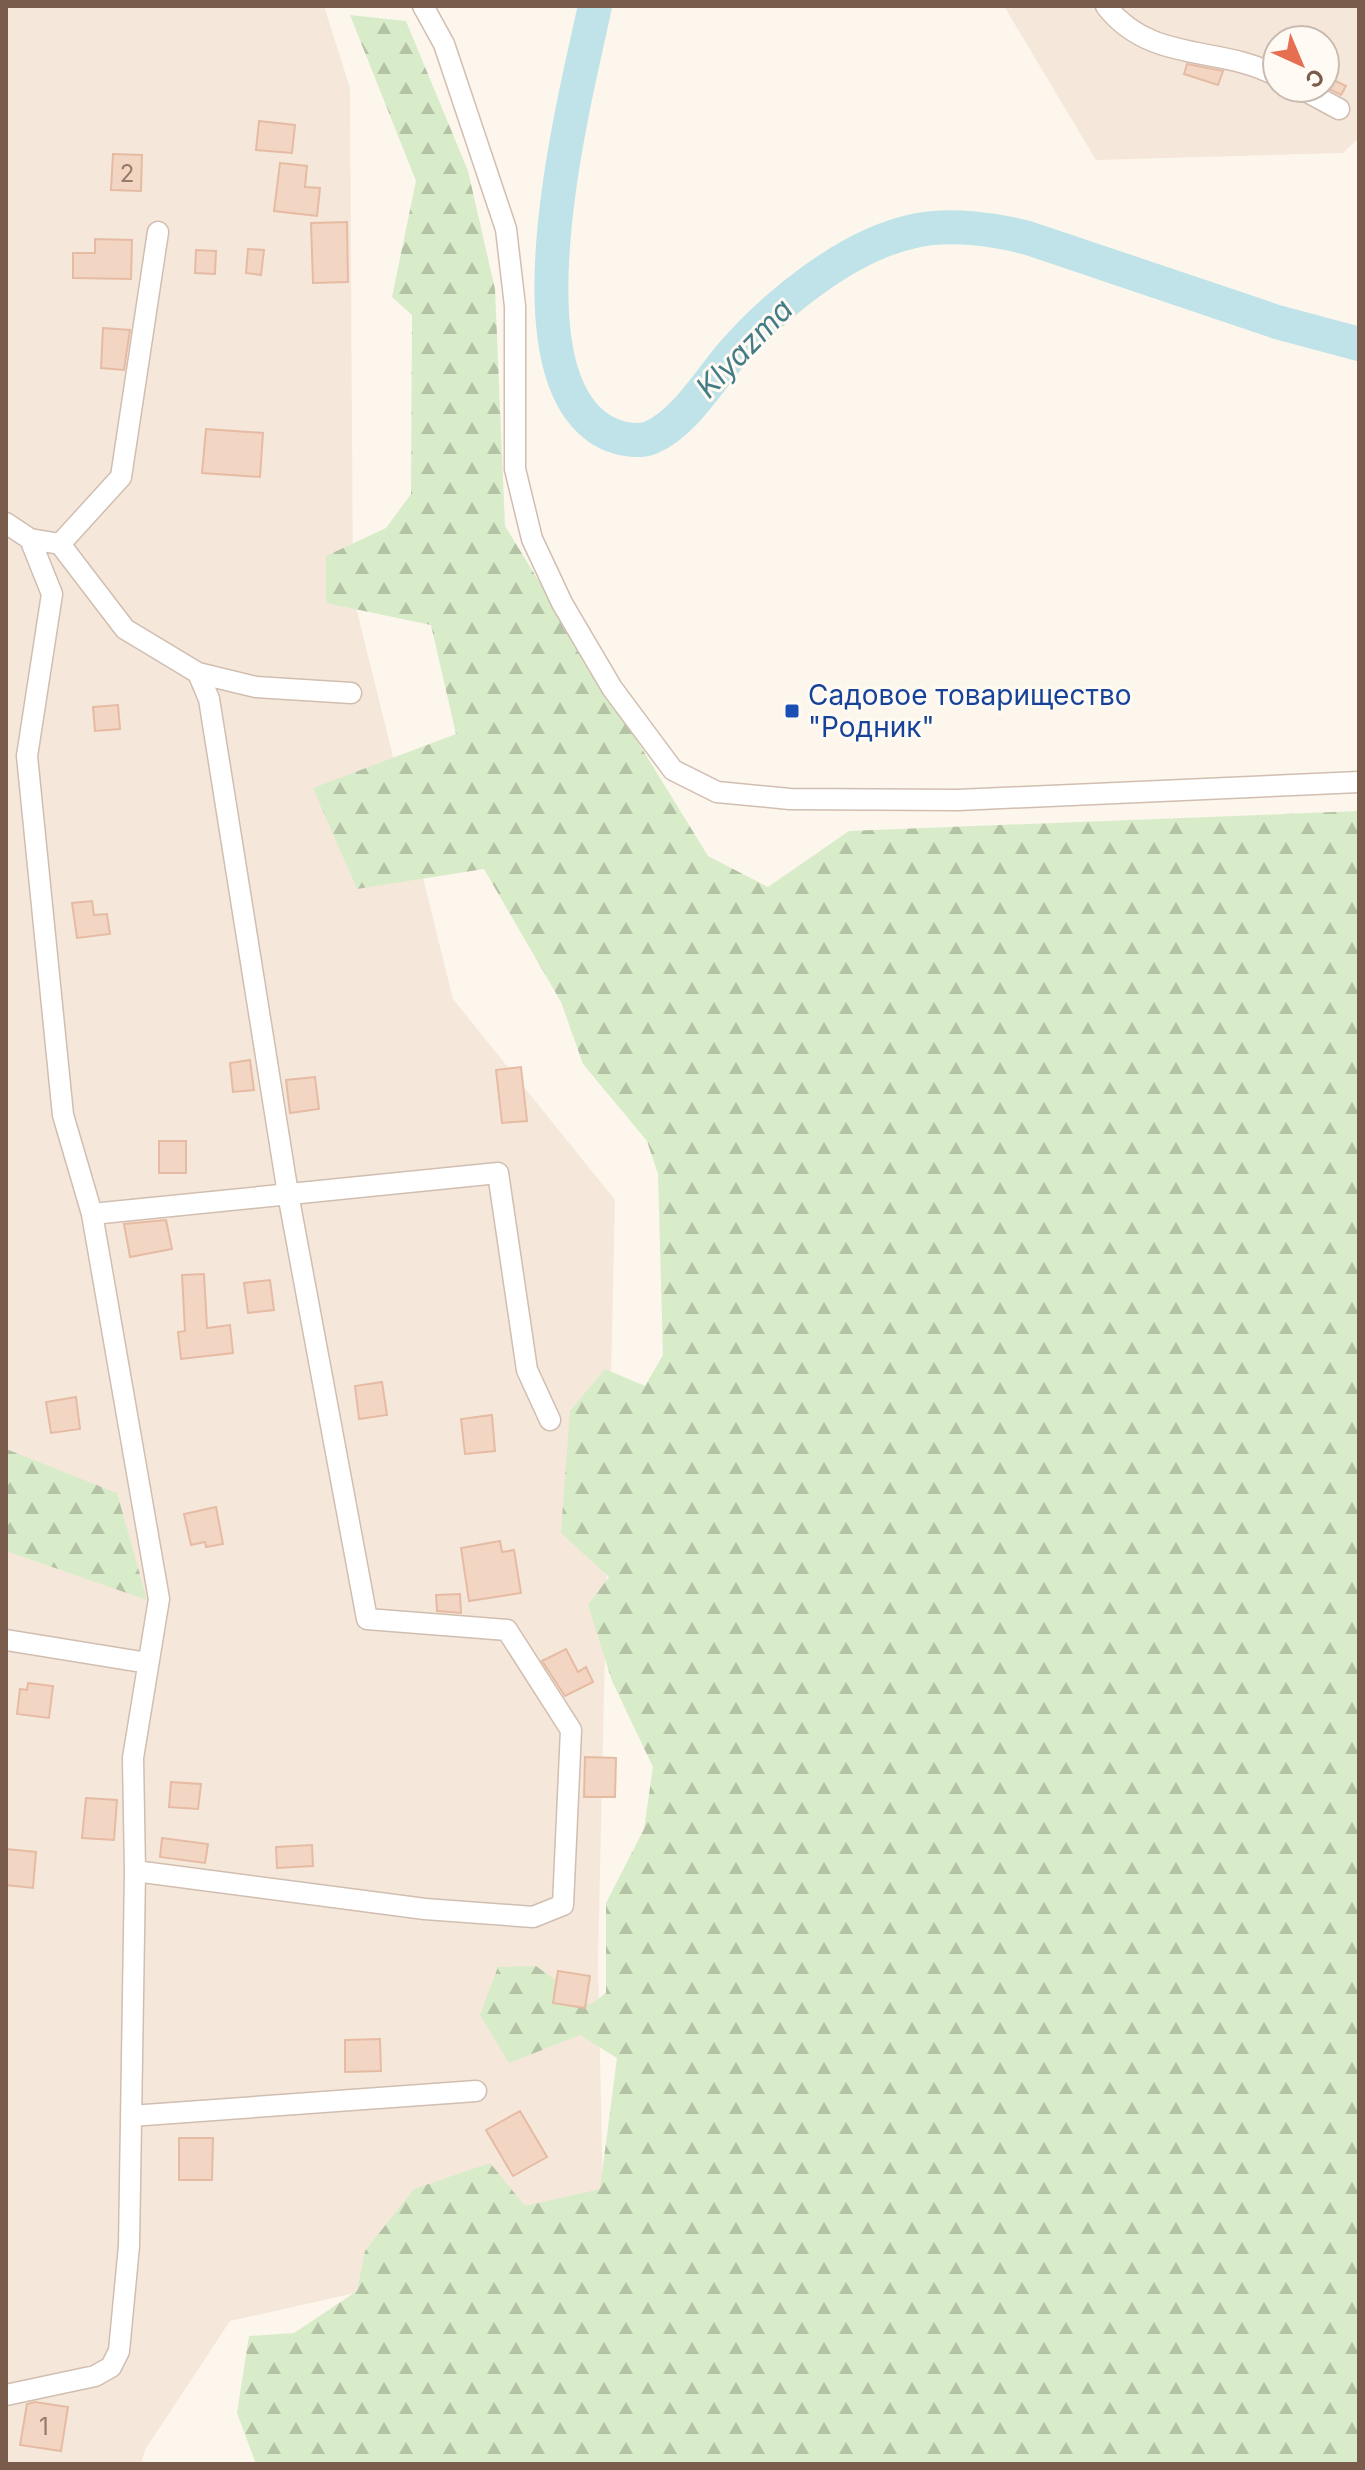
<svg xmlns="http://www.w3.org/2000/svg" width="1365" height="2470" viewBox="0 0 1365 2470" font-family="Inter,sans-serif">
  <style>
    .residential { fill: #f5e8da; fill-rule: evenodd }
    .forest { fill: url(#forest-firs) }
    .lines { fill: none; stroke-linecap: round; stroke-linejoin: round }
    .river { stroke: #bfe3e8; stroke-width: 34 }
    .building { fill: #f3d5c3; stroke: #e6bba3; stroke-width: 2 }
    .minor-casing { stroke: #d1beb0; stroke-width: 23 }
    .minor { stroke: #fff; stroke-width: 20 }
    .transit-dot { fill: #1a4fb4; stroke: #fffaf3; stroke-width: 3 }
    .labels { text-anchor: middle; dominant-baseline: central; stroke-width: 6; stroke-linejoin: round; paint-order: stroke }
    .number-label { font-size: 24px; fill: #987a6a }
    .transit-label { font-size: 28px; fill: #164399; stroke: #fffaf3; text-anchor: start }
    .water-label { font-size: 30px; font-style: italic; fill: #437c86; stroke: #fffaf3 }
  </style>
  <defs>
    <pattern id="forest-firs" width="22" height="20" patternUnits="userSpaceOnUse" patternTransform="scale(2)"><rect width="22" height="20" fill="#d8ecc9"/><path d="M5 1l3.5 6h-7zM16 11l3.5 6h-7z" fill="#b4c2a5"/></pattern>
  </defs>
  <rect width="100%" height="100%" fill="#fdf6ec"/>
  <!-- residential -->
  <path class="residential" d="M6,6H324L350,88L353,595L453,999L615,1200L598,1961L604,2244L454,2271L230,2321L145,2450L141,2464H6Z
    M1004,6H1359V138L1343,153L1096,160ZM1277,40H1325V88H1277Z"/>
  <!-- forest -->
  <path class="forest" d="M350,15L406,21L468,171L495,289L505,526L708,856L768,887L849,831L1359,811V2464H256L237,2413L249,2336L294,2333L357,2291L365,2251L414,2189L490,2163L525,2206L600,2189L617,2058L580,2035L509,2063L480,2015L498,1967L536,1966L590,2005L606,1993V1903L644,1829L653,1767L612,1681L588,1605L609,1577L561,1533L570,1411L605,1369L645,1386L663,1355L658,1174L647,1141L583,1064L561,1002L484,869L357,889L313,788L456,734L431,625L326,603V556L386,528L411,494L412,315L392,297L416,181Z
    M6,1449L117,1493L147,1600L6,1551Z"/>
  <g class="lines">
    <!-- river -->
    <path class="river" d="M595,6C575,100 505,366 600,429C614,438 637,444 652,437C684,423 709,381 731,355C775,304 848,245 914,231C949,223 994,229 1028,238L1277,322L1359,344"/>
  </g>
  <!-- building -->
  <path class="building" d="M1187,64L1223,71L1218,85L1184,74Z
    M1325,76L1346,86L1341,95L1325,87Z
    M259,121L295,125L292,153L256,150Z
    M113,154L142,155L141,191L111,190Z
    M280,163L307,166L305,187L320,188L317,216L274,211Z
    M347,222L348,282L313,283L311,223Z
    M95,239L132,240L131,279L73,278V253H95Z
    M248,249L264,250L261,275L246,273Z
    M196,250L216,251L215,274L195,273Z
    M103,328L130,330L124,370L101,368Z
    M206,429L263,433L260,477L202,473Z
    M118,705L120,729L95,731L93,707Z
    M92,901L94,915L107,914L110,934L77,938L72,903Z
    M250,1060L254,1090L233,1092L230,1063Z
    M521,1067L527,1121L502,1123L496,1070Z
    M315,1077L319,1109L290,1113L286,1080Z
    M159,1141H186V1173H159Z
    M166,1220L172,1249L130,1257L124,1224Z
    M204,1274L207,1328L230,1325L233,1353L181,1359L178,1332L185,1331L182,1275Z
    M270,1280L274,1310L248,1313L244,1283Z
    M382,1382L387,1415L359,1419L355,1386Z
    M76,1397L80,1429L51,1433L46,1402Z
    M492,1415L495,1451L465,1454L461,1419Z
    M216,1507L223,1544L206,1547L205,1542L191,1545L184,1514Z
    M500,1541L502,1552L514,1550L521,1593L469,1601L461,1548Z
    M460,1594L461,1613L437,1611L436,1595Z
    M566,1649L578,1672L586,1667L593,1682L565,1696L542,1661Z
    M28,1683L53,1686L49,1718L17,1714L20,1689L27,1690Z
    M585,1757L616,1758L615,1797H584Z
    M171,1782L201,1784L198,1809L169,1807Z
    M86,1798L117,1800L114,1840L82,1838Z
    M162,1838L208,1844L205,1863L160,1857Z
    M312,1845L313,1866L277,1868L276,1847Z
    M6,1849L36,1852L33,1888L6,1885Z
    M558,1971L590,1976L585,2008L553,2003Z
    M380,2039L381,2071L345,2072V2040Z
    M520,2111L547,2157L513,2176L486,2130Z
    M179,2138H213L212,2180H179Z
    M35,2402L68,2407L61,2451L20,2445L27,2404Z"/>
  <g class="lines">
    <!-- minor casing -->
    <g class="minor-casing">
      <path id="minor" d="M423,6L444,44L506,229L515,306V469L532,539L562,603L612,688L673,770L717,792L790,799L958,800L1359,782
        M1106,6C1151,64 1221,45 1277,76
        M1300,88L1339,109
        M6,523L30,539L52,594L27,756L63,1115L92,1214L159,1599L133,1758L135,1871L129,2246L119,2351L111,2367L95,2376L6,2395
        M30,539L60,544L125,629L198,673L256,687L351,693
        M60,544L121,477L158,232
        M92,1214L498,1173L527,1370L550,1420
        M6,1640L148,1663
        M135,1871L425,1909L533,1917L563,1905L571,1730L507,1630L367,1619L288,1194L209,699L198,673
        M131,2116L476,2091"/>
    </g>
    <!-- minor -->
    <use href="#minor" class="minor"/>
  </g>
  <!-- markers -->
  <rect class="transit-dot" x="784" y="703" width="16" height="16" rx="4"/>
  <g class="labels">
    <!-- number labels -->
    <g class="number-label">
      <text x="127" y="173">2</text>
      <text x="44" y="2426">1</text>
    </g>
    <!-- transit labels -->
    <g class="transit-label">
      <text x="808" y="695">Садовое товарищество<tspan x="808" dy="32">"Родник"</tspan></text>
    </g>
    <!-- water labels -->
    <g class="water-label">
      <text transform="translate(744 348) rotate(-46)">Klyazma</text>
    </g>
  </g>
  <!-- border -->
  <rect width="1365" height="2470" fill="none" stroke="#7a5c4d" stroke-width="16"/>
  <!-- north arrow -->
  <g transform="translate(1301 64) rotate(136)"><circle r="38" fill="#fffaf3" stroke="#cabbb1" stroke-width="2"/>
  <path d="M0-6L14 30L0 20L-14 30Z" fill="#e76f51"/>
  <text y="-12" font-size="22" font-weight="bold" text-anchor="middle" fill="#7a5c4d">С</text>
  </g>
</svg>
